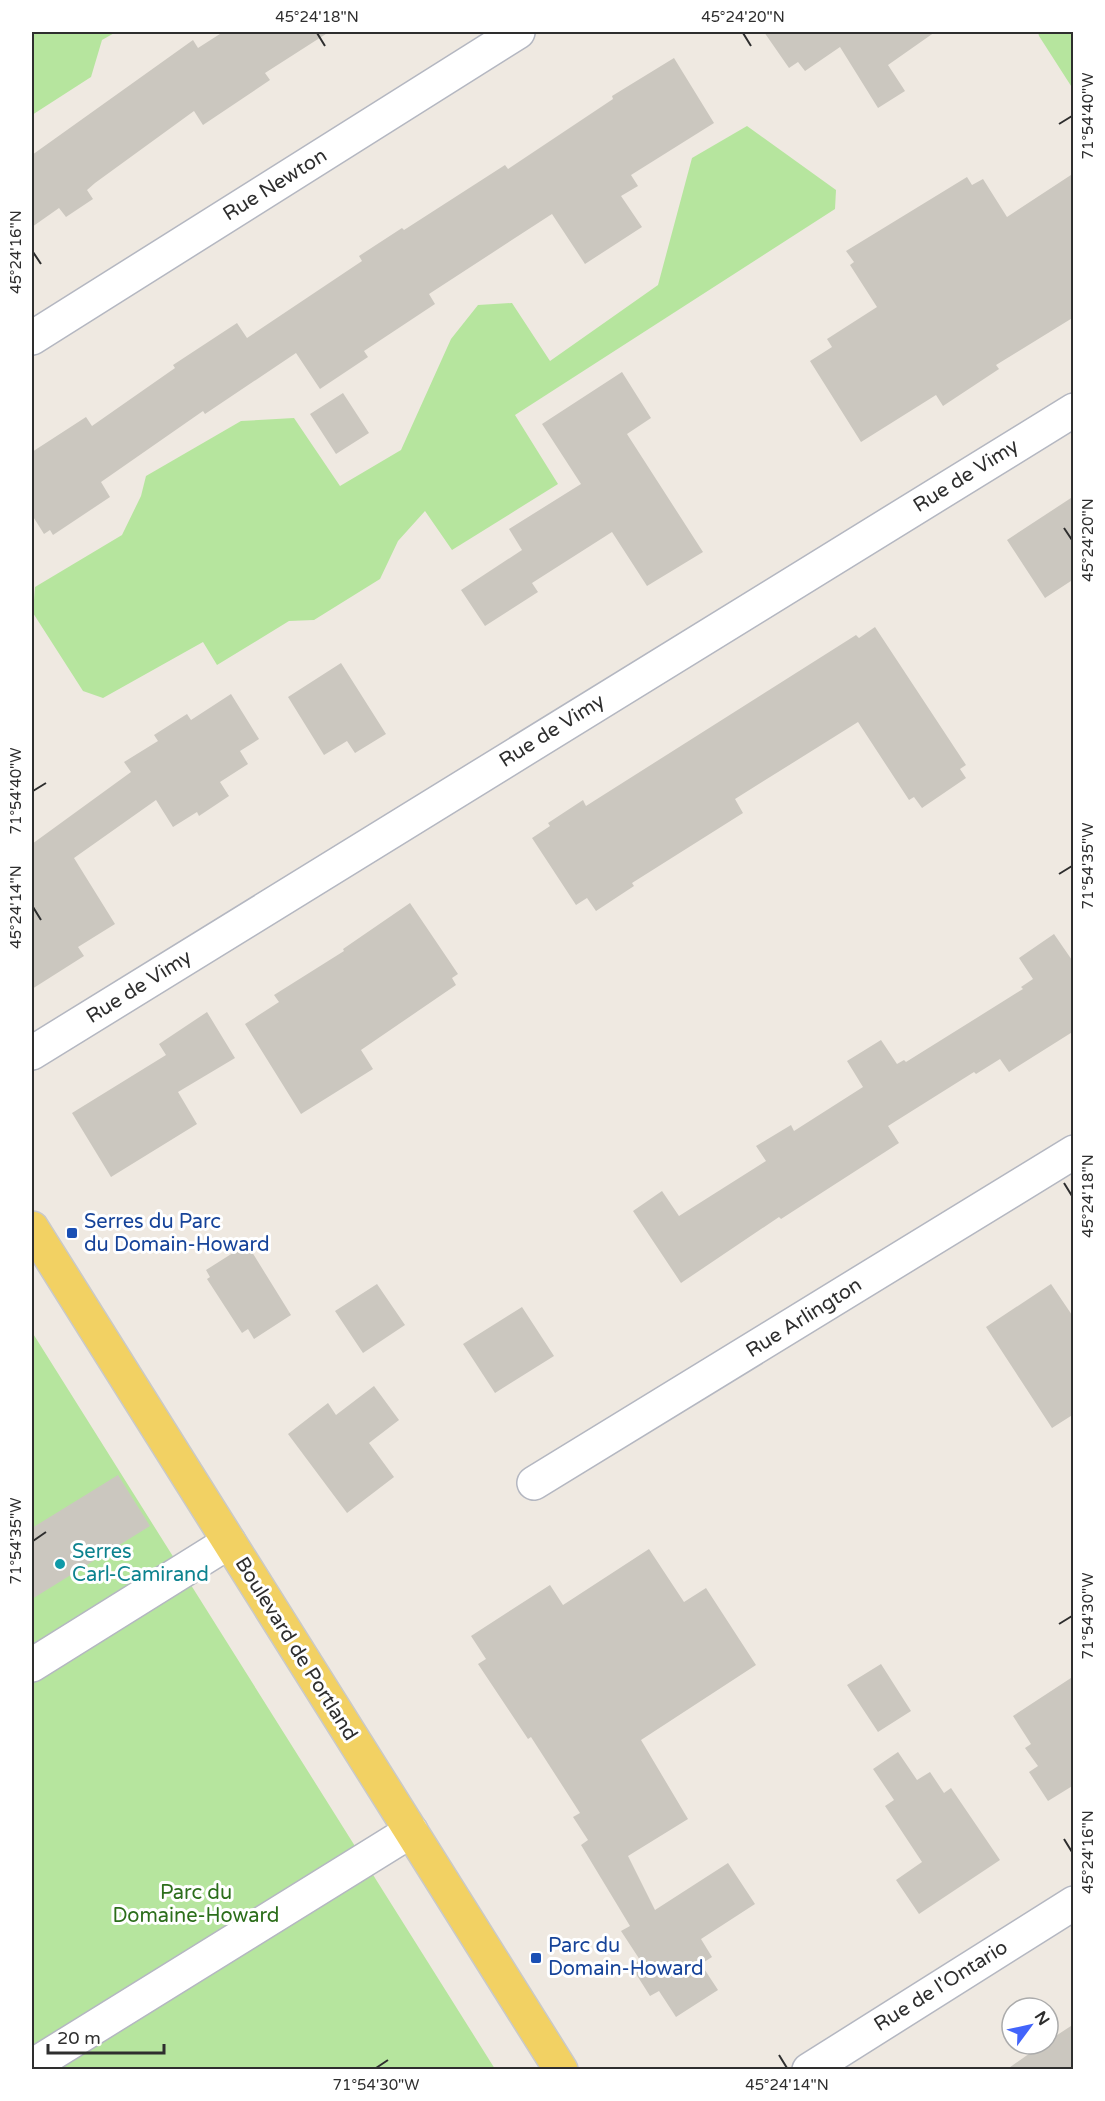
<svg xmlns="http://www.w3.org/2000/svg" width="1105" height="2101" viewBox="0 0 1105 2101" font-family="'Varela Round',sans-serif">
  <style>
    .green { fill: #b6e59e }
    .building { fill: #cbc7bf }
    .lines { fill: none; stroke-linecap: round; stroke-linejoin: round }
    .minor-casing { stroke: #b4b7c1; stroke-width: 36 }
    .major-casing { stroke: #c9c9c9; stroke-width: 36 }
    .minor { stroke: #fff; stroke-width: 33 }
    .major { stroke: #f2d163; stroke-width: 33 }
    .ticks { fill: none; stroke: #2e2e2e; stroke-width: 2 }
    .transit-dot { fill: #1a4fb4; stroke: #fff; stroke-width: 2 }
    .culture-dot { fill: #0f9aa8; stroke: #fff; stroke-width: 2 }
    .labels { text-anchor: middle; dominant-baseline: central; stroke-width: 6; stroke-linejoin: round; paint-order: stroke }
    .street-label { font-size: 20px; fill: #2e2e2e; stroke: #fff }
    .transit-label { font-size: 20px; fill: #164399; stroke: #fff; text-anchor: start }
    .culture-label { font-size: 20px; fill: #0d838f; stroke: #fff; text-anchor: start }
    .park-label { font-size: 20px; fill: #2c6e1b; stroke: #fff }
    .neatline { fill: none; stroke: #2e2e2e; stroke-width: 2 }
    .ticks-label { font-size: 15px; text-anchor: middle; fill: #2e2e2e }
  </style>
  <rect width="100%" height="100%" fill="#efe9e1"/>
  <!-- green -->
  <path class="green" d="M32,32H116L102,40L91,77L32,115Z
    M1038,32H1073V89L1039,36Z
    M747,126L836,190L835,209L515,415L558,484L452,550L425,511L398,541L380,579L314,620L289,621L217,665L203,642L103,698L83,691L33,613L35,587L122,535L141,496L146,476L241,421L294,418L340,486L401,450L451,339L478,305L512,303L550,361L658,285L692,158Z
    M32,1332L495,2069H32Z"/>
  <!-- building -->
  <path class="building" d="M223,32H329L265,73L270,80L203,125L194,111L95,183L87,190L93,199L66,217L59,208L32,227V155L193,40L198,48Z
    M764,32H935L888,65L905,91L878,108L840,47L805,71L798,62L789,68Z
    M674,58L714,123L631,175L638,186L621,196L642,227L585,264L552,214L429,294L435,304L364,351L368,357L320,389L296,353L205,414L203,411L101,482L110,497L53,535L50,530L44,534L32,515V452L86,417L92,426L175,368L173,365L237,323L247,338L362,261L359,256L402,228L404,230L505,165L508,169L613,99L612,96Z
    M1074,173V317L996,365L999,369L943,406L936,395L861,442L810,361L832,347L827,339L877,307L850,265L854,262L846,251L967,177L972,185L983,179L1007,217Z
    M622,372L651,418L627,434L703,552L647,586L612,532L532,583L538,592L485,626L461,590L522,550L509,529L581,484L542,424Z
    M343,393L369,433L336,454L310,414Z
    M1074,496V579L1045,598L1007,540Z
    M875,627L966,765L960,769L966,778L922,808L914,797L909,800L858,722L735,799L743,813L632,883L634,886L596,911L587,898L576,905L532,838L550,826L548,823L583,800L586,806L856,635L859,638Z
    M341,663L386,734L355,753L347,741L324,755L288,697Z
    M231,694L259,739L240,751L248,764L220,782L229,796L199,816L197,812L173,827L156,800L74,858L115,924L78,947L84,956L32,989V844L131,772L124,762L158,741L154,735L187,714L191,720Z
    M410,903L458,974L452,978L456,985L361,1050L373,1069L301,1114L245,1024L279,1002L274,995L344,951L343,949Z
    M1054,934L1074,963V1031L1009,1072L1000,1059L976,1074L974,1072L888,1126L899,1143L781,1219L779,1217L681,1283L633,1211L662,1191L679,1216L766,1161L756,1146L791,1125L794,1131L863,1087L847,1061L881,1040L897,1064L904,1060L906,1062L1023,989L1021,987L1033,979L1019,958Z
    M207,1012L235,1058L178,1092L197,1124L111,1177L72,1113L166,1055L159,1044Z
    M247,1244L291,1315L254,1339L248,1329L242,1333L207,1279L210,1277L206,1270Z
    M377,1284L405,1325L363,1353L335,1311Z
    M1051,1284L1074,1318V1414L1052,1428L986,1327Z
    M522,1307L554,1356L495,1393L463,1344Z
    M374,1386L399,1420L369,1443L394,1477L347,1513L288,1434L328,1403L336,1415Z
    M118,1475L150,1526L32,1599V1528Z
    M649,1549L684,1602L706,1588L756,1665L641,1740L688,1819L628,1856L655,1910L728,1863L755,1904L701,1939L712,1957L701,1964L718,1990L676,2017L659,1991L650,1996L631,1966L640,1960L621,1931L630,1926L581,1845L588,1840L573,1817L580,1813L531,1737L528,1739L478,1664L486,1659L471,1636L550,1585L563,1605Z
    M881,1664L911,1711L878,1732L847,1685Z
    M1074,1676V1785L1048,1801L1029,1772L1038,1766L1025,1748L1031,1744L1013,1716Z
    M898,1752L917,1780L930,1772L944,1793L951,1788L1000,1860L919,1914L896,1880L922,1862L885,1806L894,1800L873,1769Z
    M1074,2024V2070H1006L1043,2044H1048V2041Z"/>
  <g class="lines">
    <!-- minor casing -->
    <g class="minor-casing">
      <path id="minor" d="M32,338L518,32
        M32,1053L1074,410
        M534,1483L1074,1152
        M32,1665L229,1542
        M32,2066L411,1831
        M809,2070L1074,1903"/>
    </g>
    <!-- major casing -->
    <g class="major-casing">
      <path id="major" d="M32,1228L561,2070"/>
    </g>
    <!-- minor -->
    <use href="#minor" class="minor"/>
    <!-- major -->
    <use href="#major" class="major"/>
  </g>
  <!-- ticks -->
  <path class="ticks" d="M317,33L325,46M743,33L751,46M1059,124L1072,116M33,252L41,264M1064,528L1072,540M33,791L46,783M1059,874L1072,866M33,907L41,920M1064,1183L1072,1196M33,1541L46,1532M1059,1624L1072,1616M1064,1839L1072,1852M779,2055L787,2068M376,2068L388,2060"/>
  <!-- markers -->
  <g class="transit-dot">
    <rect x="66" y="1227" width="12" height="12" rx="3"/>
    <rect x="530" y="1952" width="12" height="12" rx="3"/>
  </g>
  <circle class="culture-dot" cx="60" cy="1564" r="6"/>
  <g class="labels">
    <!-- street labels -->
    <g class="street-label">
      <text transform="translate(275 185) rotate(-32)">Rue Newton</text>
      <text transform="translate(966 476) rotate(-32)">Rue de Vimy</text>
      <text transform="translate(552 731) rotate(-32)">Rue de Vimy</text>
      <text transform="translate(139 987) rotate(-32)">Rue de Vimy</text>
      <text transform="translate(804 1318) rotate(-32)">Rue Arlington</text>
      <text transform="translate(296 1649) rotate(58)">Boulevard de Portland</text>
      <text transform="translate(941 1986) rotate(-32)">Rue de l'Ontario</text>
    </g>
    <!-- transit labels -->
    <g class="transit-label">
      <text x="84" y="1222">Serres du Parc<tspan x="84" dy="23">du Domain-Howard</tspan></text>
      <text x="548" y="1946">Parc du<tspan x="548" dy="23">Domain-Howard</tspan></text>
    </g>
    <!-- culture labels -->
    <g class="culture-label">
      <text x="72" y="1552">Serres<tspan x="72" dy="23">Carl-Camirand</tspan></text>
    </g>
    <!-- park labels -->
    <g class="park-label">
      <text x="196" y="1893">Parc du<tspan x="196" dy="23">Domaine-Howard</tspan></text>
    </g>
  </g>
  <!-- border -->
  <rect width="1105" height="2101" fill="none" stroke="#ffffff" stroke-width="66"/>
  <!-- north arrow -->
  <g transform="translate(1030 2026) rotate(57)"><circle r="28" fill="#ffffff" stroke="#ababab" stroke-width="1.5"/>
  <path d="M0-4.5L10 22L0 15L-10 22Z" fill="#4264fb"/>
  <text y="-9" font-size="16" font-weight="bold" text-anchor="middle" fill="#2e2e2e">N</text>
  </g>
  <!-- scale -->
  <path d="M48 2044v9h116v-9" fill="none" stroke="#2e2e2e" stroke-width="3"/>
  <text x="57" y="2044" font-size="18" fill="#2e2e2e" stroke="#ffffff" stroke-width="4.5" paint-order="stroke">20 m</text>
  <rect x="33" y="33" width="1039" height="2035" class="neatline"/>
  <g class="ticks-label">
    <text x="317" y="22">45°24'18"N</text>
    <text x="743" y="22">45°24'20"N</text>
    <text transform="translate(1088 116) rotate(-90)" y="5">71°54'40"W</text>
    <text transform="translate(16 252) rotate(-90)" y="5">45°24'16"N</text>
    <text transform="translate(1088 540) rotate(-90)" y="5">45°24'20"N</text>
    <text transform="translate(16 791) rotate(-90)" y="5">71°54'40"W</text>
    <text transform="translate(1088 866) rotate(-90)" y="5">71°54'35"W</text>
    <text transform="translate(16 907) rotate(-90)" y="5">45°24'14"N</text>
    <text transform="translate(1088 1196) rotate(-90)" y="5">45°24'18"N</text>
    <text transform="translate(16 1541) rotate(-90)" y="5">71°54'35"W</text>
    <text transform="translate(1088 1616) rotate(-90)" y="5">71°54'30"W</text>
    <text transform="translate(1088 1852) rotate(-90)" y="5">45°24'16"N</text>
    <text x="376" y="2090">71°54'30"W</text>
    <text x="787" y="2090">45°24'14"N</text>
  </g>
</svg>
